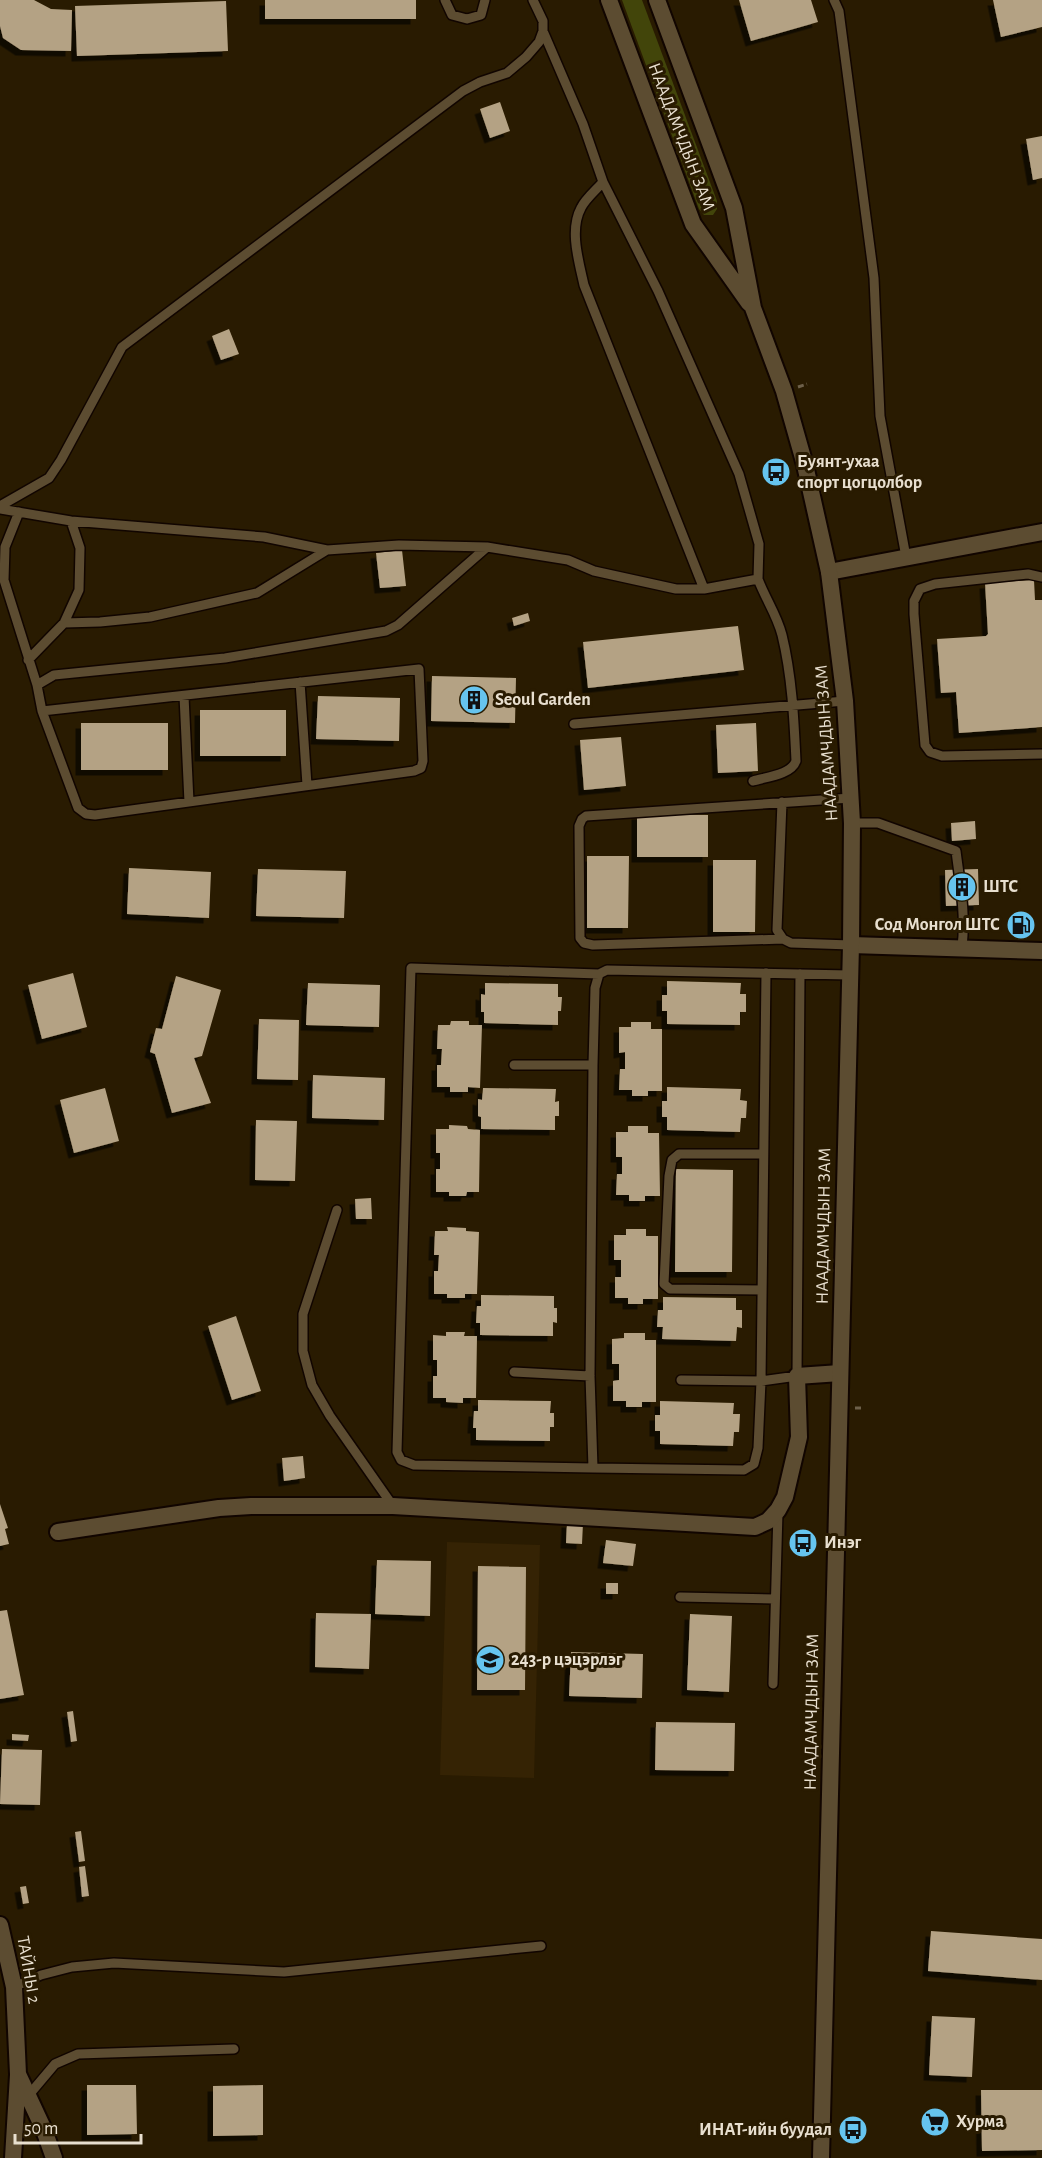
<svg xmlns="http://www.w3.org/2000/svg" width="1042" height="2158" viewBox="0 0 1042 2158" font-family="'Alegreya Sans',sans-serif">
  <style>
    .built { fill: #352304 }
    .green { fill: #42450a }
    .building { fill: #b4a284; filter: url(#shadow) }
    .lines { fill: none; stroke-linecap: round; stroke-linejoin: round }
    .service-casing { stroke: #110500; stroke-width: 12 }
    .minor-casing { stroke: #110500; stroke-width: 20 }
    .secondary-casing { stroke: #110500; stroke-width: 20 }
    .path { stroke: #6d604a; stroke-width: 3; stroke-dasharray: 6 3; stroke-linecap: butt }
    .service { stroke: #5c4c31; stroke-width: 9 }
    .minor { stroke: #5c4c31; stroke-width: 16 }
    .secondary { stroke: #5c4c31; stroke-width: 16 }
    .labels { text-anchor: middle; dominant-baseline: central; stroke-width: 6; stroke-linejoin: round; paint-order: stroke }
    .street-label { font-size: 18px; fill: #e8dfcf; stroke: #291b01 }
    .poi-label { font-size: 18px; font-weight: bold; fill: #e8dfcf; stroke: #291b01; text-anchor: start }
  </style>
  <defs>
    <filter id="shadow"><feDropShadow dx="-5.5" dy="5.5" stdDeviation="0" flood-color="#0009"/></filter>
  </defs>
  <rect width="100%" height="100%" fill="#291b01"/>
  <!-- built -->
  <path class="built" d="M447,1542L540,1545L534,1778L440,1775Z"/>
  <!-- green -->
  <path class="green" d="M622,0H642L717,201V209L713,215H704L699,209Z"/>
  <!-- building -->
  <path class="building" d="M0,0H34L51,9L72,10L71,51L21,50L3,38L0,26Z
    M265,0H416V19H265Z
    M739,0H811L818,22L751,41Z
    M993,0H1042V27L1001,37Z
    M226,1L228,51L77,56L75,6Z
    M500,102L510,131L490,138L480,109Z
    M1042,136V178L1033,180L1026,139Z
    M229,329L239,354L221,360L212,336Z
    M402,550L406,586L380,588L376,553Z
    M1034,580L1035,600H1042V727L959,733L956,692L941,693L937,639L986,636L988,634L985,583Z
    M528,613L530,621L514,626L512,618Z
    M738,626L744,670L588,688L583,642Z
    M432,676L516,678L515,723L431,721Z
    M318,696L400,698L399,741L316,739Z
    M200,710H286V756H200Z
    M81,723H168V770H81Z
    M756,723L758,771L718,773L716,725Z
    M621,737L626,786L584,790L580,740Z
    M637,814L708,815V857H637Z
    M975,821L976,839L952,841L951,823Z
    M587,856H629L628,928H587Z
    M713,860H756L755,932H713Z
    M129,868L211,872L209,918L127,914Z
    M258,869L346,871L344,918L256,916Z
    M978,869L979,905L946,906L945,870Z
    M73,973L87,1027L42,1039L28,985Z
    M176,976L221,990L202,1056L194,1058L211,1103L172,1113L155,1054L150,1052L156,1028L162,1029Z
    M667,981L741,983L740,994H746V1012H740V1025L667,1024V1011H662V995H667Z
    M308,983L380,985L379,1027L306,1025Z
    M485,983L558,984V997H562L561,1011H558V1025L484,1023V1012H481V994L485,995Z
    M259,1019L299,1020L298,1080L257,1079Z
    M451,1021H469V1025H482L480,1088L468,1087V1092H450V1087H437V1065H441L442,1049H437L438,1025H450Z
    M631,1022H651V1029H662V1091H648V1096H632V1090H619L620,1069H625V1052L619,1053V1027H631Z
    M313,1075L385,1078L384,1120L312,1118Z
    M667,1087L741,1089L740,1100L747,1101L746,1118H741L740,1132L667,1130V1117H662V1101H667Z
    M105,1088L119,1141L74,1153L60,1100Z
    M483,1088L556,1089L555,1102L559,1101V1116H555V1130L481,1129V1117L478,1116V1099L482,1100Z
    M256,1120L297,1121L295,1181L255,1180Z
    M449,1125L467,1126L468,1129L480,1130L479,1192H467L466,1196H449V1192H436V1169H440V1153H436V1129H449Z
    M628,1126H648V1133H659L660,1196H645V1201H629V1195H616L617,1174H622V1157H616V1132H628Z
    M676,1169L733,1170L732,1272H675Z
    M371,1198L372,1219H356L355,1199Z
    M447,1227L466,1228V1231L479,1232L477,1294H465V1298H447V1294H434V1271H438L439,1255H434L435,1231H448Z
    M626,1229H646V1236H658V1299H643V1304H628V1298H615V1277H621V1260H614V1235H626Z
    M481,1295L554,1296V1308H557V1323L553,1322V1336L480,1335V1323H476L477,1306H481Z
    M663,1297L736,1298V1310H742V1328L737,1327L736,1341L662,1339L663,1327H657L658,1310H663Z
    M236,1316L261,1391L232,1400L208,1326Z
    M446,1332H465L464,1336H477L476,1398H463V1403L446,1402V1398H433V1376H437V1360H433V1335L446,1336Z
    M624,1333H645V1340H656V1402H642V1407H626V1401H613V1381L619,1380V1364H612V1339L624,1338Z
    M478,1400L551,1401L550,1413H554V1427H550V1441L476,1440V1428H473L474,1411H478Z
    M660,1401L734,1403L733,1414H740L739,1432H734L733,1446L660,1444V1431H655V1415H660Z
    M303,1456L305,1478L284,1481L282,1458Z
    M0,1504L8,1528L5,1529L9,1544L0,1546Z
    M567,1522L583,1523L582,1544L566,1543Z
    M606,1540L636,1544L633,1566L603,1563Z
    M377,1560L431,1561L430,1616L375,1614Z
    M478,1566L526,1567L525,1690H477Z
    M606,1583H618V1594H606Z
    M7,1610L24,1695L0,1699V1611Z
    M316,1613L371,1614L369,1669L315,1667Z
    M690,1614L732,1616L729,1692L687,1690Z
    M571,1652L643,1654L642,1698L569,1696Z
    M73,1711L77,1741L71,1742L67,1712Z
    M656,1722L735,1723L734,1771L655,1770Z
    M12,1734L29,1735L28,1741L12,1740Z
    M2,1749L42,1750L40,1805L0,1804Z
    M81,1831L85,1861L79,1862L75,1832Z
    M85,1866L89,1896L82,1897L79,1867Z
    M26,1886L29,1903L23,1904L20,1887Z
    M931,1931L1042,1939V1980L928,1971Z
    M932,2016L975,2018L972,2077L929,2075Z
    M87,2085H136L137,2134L87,2135Z
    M263,2085V2135L213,2136V2086Z
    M981,2090H1042V2150L982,2151Z"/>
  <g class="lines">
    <!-- service casing -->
    <g class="service-casing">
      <path id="service" d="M445,0L452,15L467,19L481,15L485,0
        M834,0L839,11L874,278L880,416L906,557
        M603,182C596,190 585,199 581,208C569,230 579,262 584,285L704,589
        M0,506L49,478L61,460L122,347L463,91L480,82L507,73L526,57L539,42L543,31V21L533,0
        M0,509L71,521L264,537L327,550L399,545L487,547L568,560L594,571L676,589H704L758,579L759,544L739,474L658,291L603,182L583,124L543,31
        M19,512L5,547L4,580L37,685L42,711L78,808L86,814L95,815L414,771L421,768L423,761L419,669L42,711
        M1042,577L1028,574L935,584L920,589L914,601V614L925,745L930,752L942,756L1042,754
        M64,623L100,622L150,617L257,593L327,550
        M28,660L64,623L79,590L80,548L71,521
        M300,682L307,785
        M37,685L54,675L225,658L386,631L398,625L487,547
        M184,696L189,802
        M574,724L845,701
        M753,781C766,777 791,775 796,761C794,719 792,676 782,635C777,615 765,598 758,579
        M782,802L777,930L783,939L791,943L851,945
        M852,823H878L956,851C960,883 966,915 962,947
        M783,939L593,945L584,943L580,938L579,826L582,819L586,816L851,798
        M766,973L761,1381L797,1376L800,974
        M514,1065H593
        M337,1210L303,1314V1351L312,1385L330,1416L393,1506
        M762,1290L670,1289L664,1284L669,1176L672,1160L679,1154H763
        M514,1372L590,1376
        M681,1380L761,1381L758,1448L754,1464L744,1470L593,1468L590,1376L593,1065L595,988L599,974L607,970L850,975
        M593,1468L414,1465L401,1460L397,1452L411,968L599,974
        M680,1597L775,1599
        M773,1684L778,1512
        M14,1987L41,1975L72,1967L114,1963L284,1972L541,1946
        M28,2096L55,2064L78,2054L234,2049"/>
    </g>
    <!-- minor casing -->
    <g class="minor-casing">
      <path id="minor" d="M829,572L1042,532
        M851,945L1042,951
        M58,1532L219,1508L251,1506H393L755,1527L768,1521L778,1510L785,1497L799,1437L797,1376L840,1373
        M0,1925L14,1987L18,2074L44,2130L54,2158
        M13,2158L18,2075"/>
    </g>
    <!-- secondary casing -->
    <g class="secondary-casing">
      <path id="secondary" d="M609,0L693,224L749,303
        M657,0L734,208L753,308L784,391L805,465L829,572L845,701L852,823L851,945L821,2158"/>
    </g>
    <!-- path -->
    <path class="path" d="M798,387L807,384
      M855,1408H863"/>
    <!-- service -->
    <use href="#service" class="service"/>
    <!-- minor -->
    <use href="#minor" class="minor"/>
    <!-- secondary -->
    <use href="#secondary" class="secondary"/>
  </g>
  <!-- icons -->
  <defs>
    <g id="bus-disc" transform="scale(1.5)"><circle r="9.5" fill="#66c4ef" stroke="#291b01"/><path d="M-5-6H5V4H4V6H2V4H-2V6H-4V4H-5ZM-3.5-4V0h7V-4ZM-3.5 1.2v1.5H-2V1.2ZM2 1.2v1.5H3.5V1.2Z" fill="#111"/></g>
    <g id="building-disc" transform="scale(1.5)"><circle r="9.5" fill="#66c4ef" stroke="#291b01"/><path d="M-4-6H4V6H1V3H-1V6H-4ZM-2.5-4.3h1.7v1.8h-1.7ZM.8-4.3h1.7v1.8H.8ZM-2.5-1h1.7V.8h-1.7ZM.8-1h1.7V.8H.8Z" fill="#111"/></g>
    <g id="fuel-disc" transform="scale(1.5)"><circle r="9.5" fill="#66c4ef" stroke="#291b01"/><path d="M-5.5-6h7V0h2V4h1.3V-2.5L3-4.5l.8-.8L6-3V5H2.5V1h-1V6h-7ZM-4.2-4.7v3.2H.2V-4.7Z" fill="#111"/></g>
    <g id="school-disc" transform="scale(1.5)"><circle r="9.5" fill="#66c4ef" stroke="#291b01"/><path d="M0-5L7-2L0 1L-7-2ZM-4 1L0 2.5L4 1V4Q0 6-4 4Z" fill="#111"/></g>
    <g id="supermarket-disc" transform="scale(1.5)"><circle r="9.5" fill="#66c4ef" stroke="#291b01"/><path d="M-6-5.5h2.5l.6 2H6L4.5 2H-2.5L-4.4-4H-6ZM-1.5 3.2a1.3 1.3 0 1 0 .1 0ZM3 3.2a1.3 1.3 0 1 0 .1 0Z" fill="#111"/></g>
  </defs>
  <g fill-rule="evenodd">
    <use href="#bus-disc" x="776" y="472"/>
    <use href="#building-disc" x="474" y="700"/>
    <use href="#building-disc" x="962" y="887"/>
    <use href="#fuel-disc" x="1021" y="925"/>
    <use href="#bus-disc" x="803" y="1543"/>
    <use href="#school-disc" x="490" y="1660"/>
    <use href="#supermarket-disc" x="935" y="2122"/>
    <use href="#bus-disc" x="853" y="2130"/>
  </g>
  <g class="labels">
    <!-- street labels -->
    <g class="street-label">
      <text transform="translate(681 137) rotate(69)">НААДАМЧДЫН ЗАМ</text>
      <text transform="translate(827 743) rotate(-94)">НААДАМЧДЫН ЗАМ</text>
      <text transform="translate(824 1226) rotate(-89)">НААДАМЧДЫН ЗАМ</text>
      <text transform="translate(812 1712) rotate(-89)">НААДАМЧДЫН ЗАМ</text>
      <text transform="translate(28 1970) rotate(80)">ТАЙНЫ 2</text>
    </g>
    <!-- poi labels -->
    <g class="poi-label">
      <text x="797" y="462">Буянт-ухаа<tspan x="797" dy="21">спорт цогцолбор</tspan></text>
      <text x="495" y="700">Seoul Garden</text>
      <text x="983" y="887">ШТС</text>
      <text x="1000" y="925" text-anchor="end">Сод Монгол ШТС</text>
      <text x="824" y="1543">Инэг</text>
      <text x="511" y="1660">243-р цэцэрлэг</text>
      <text x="956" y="2122">Хурма</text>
      <text x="832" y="2130" text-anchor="end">ИНАТ-ийн буудал</text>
    </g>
  </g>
  <!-- scale -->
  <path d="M15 2134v9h126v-9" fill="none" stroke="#e8dfcf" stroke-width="3"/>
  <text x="24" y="2134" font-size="18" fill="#e8dfcf" stroke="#291b01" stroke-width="4.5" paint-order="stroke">50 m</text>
</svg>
